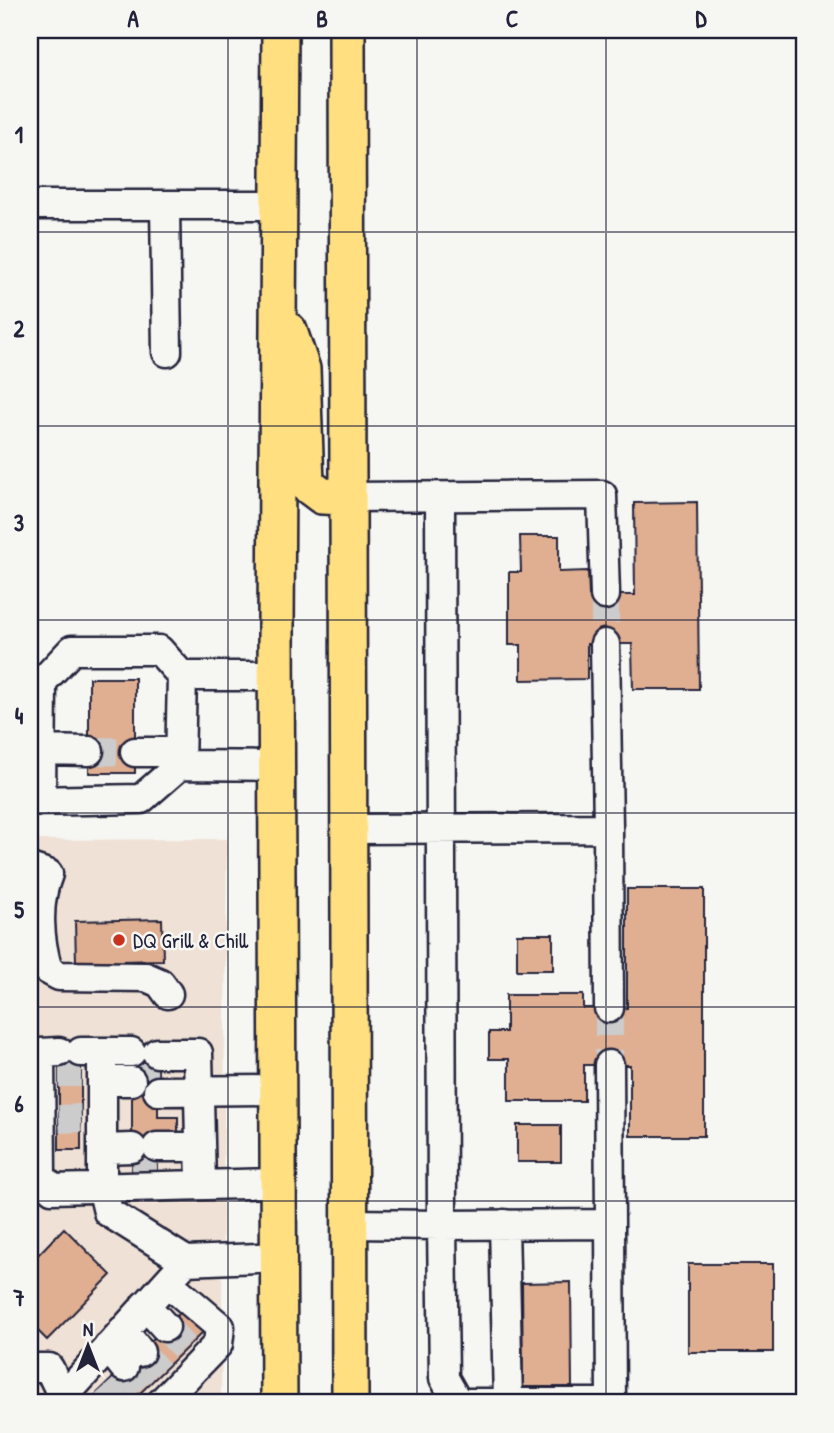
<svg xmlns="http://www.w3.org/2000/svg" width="834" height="1433" viewBox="0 0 834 1433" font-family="'Patrick Hand',sans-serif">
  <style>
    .built { fill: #efe1d5 }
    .building { fill: #e0af92; stroke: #22223b; stroke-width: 2 }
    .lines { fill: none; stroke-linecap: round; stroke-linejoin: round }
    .minor-tunnel { stroke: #cccccd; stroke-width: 28; stroke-dasharray: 28 14; stroke-linecap: butt }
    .minor-casing { stroke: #22223b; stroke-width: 33 }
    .major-casing { stroke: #22223b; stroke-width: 40 }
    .minor { stroke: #f6f6f2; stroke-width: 28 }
    .major { stroke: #ffdf80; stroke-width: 35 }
    .grid { fill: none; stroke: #22223b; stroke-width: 2; stroke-opacity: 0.55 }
    .poi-dot { fill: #c8321e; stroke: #f6f6f2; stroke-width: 2.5 }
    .labels { text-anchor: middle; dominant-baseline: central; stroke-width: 5; stroke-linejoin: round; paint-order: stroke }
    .poi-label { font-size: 21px; fill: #22223b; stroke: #f6f6f2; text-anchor: start }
    .neatline { fill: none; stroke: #22223b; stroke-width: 2.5 }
    .grid-label { font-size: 23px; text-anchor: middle; font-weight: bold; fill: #22223b }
  </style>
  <rect width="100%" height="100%" fill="#f6f6f2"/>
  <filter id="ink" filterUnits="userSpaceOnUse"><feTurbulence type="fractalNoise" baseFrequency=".0143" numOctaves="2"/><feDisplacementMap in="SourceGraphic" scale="14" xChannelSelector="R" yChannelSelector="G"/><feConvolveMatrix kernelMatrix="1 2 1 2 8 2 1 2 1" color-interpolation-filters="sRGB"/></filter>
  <g filter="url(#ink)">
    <!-- built -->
    <path class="built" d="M227,839L221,1403H30V840Z"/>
    <!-- building -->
    <path class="building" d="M697,502L699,689H633L632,644H587V679L521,680V645H509V572H521L520,536H559V572L588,571L589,595H635L634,503Z
      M89,678H135V773H89Z
      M627,889H704V1136H630V1065H584V1101H509V1059H489V1032H506V995H583V1008H627Z
      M162,919L163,960L123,961V969H105V961L76,962L75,921Z
      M517,934H553V970H517Z
      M132,1043H158V1117H178V1139H157V1176H132Z
      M59,1045H81V1150H59Z
      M517,1125H561V1162H517Z
      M64,1228L111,1275L47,1340L30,1323V1263Z
      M688,1264H773V1352H688Z
      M571,1282L572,1387H523L522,1283Z
      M185,1308L206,1329L130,1403H87Z"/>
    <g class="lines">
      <!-- minor-tunnel -->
      <path class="minor-tunnel" d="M605,595V644
        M89,751L135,752
        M609,1008V1065
        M132,1068L157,1067
        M59,1073H81
        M59,1119L81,1118
        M132,1169L157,1168
        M165,1327L186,1349
        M140,1352L160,1374
        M124,1367L144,1390
        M104,1387L118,1403"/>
      <!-- minor casing -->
      <g class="minor-casing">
        <path id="minor" d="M30,205H279
          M165,205L167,352
          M348,497L602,495L605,595
          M276,676H182L180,765L277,766
          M42,750L89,751
          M135,752H180
          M30,801L141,799L180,765
          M41,801L42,682L72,650H159L182,676
          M608,828L609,1008
          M349,829L608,828L605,644
          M30,868L48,874C36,904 39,940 48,970L59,976L146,977L160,983L168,994
          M81,1052H131
          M102,1053V1187L108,1212L186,1261L279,1257
          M157,1053H198L201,1185
          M609,1065L610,1224L442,1225L444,1378L458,1403H611
          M103,1081H131
          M158,1091L278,1090
          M157,1147H200
          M102,1149L132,1148
          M30,1176H41L52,1189L278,1183
          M41,1176L40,1053L59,1052
          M349,1224L442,1225L440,497
          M504,1224L508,1403
          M610,1224L611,1403
          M145,1305L165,1327
          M123,1330L140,1352
          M108,1347L124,1367
          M30,1368H49L63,1397L68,1403
          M58,1403L186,1261
          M161,1403L218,1344L220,1327L167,1282"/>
      </g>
      <!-- major casing -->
      <g class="major-casing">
        <path id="major" d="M347,30L350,1403
          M289,331L302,369L306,484L322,496L348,497
          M279,1403L276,625L280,30"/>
      </g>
      <!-- minor -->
      <use href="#minor" class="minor"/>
      <!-- major -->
      <use href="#major" class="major"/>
    </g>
  </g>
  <!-- grid -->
  <path class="grid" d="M228,30V1403M417,30V1403M606,30V1403M30,232H804M30,426H804M30,620H804M30,813H804M30,1007H804M30,1201H804"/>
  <!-- markers -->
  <circle class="poi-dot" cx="119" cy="940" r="7"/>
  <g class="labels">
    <!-- poi labels -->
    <g class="poi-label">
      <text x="133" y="940">DQ Grill &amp; Chill</text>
    </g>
  </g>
  <!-- margin -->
  <rect width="834" height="1433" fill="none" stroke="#f6f6f2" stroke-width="77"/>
  <!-- north arrow -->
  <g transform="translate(88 1346)" stroke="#f6f6f2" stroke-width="5" paint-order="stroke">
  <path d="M0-5L12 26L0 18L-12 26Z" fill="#22223b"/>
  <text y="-10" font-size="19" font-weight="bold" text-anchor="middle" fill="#22223b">N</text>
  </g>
  <rect x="38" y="38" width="758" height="1356" class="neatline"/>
  <g class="grid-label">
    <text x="133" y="27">A</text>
    <text x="322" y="27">B</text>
    <text x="512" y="27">C</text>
    <text x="701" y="27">D</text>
    <text x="19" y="143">1</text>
    <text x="19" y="337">2</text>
    <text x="19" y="531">3</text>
    <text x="19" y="724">4</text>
    <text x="19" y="918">5</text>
    <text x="19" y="1112">6</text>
    <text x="19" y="1306">7</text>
  </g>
</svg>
